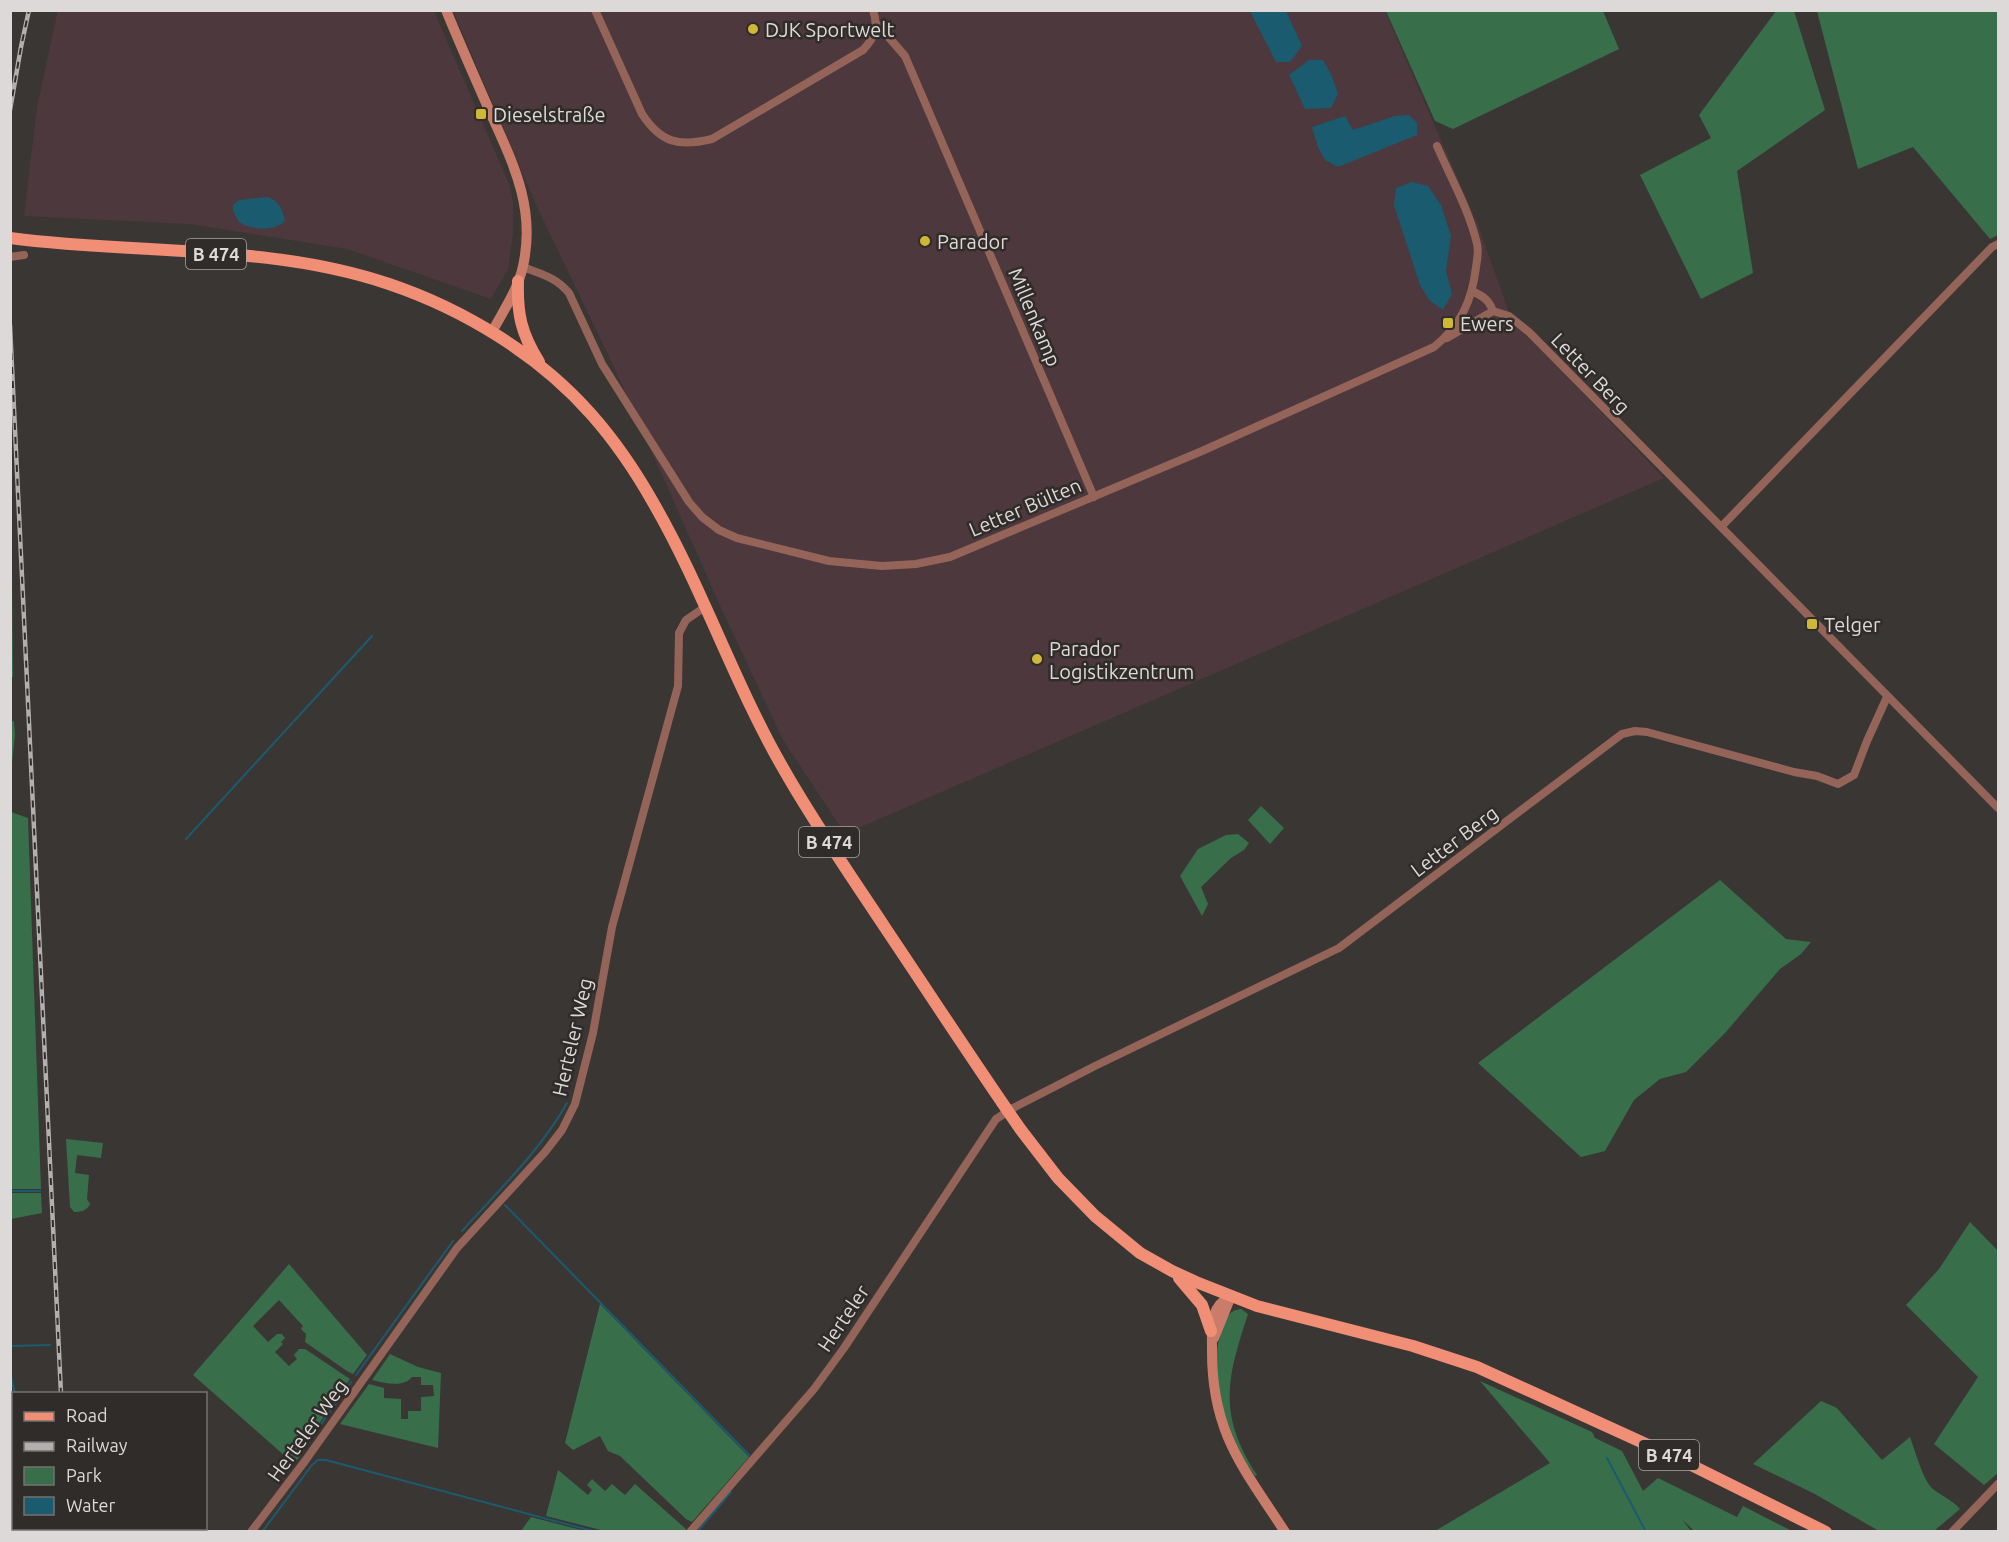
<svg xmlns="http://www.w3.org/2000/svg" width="2009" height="1542" viewBox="0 0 2009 1542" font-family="Ubuntu,sans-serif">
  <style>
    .industrial { fill: #4c383d }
    .green { fill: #386f4a }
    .water { fill: #1b5b6f }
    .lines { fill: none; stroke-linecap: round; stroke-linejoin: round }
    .stream { stroke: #1b5b6f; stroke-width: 2 }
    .street { stroke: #956458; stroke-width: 8 }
    .secondary { stroke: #c97c6a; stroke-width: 10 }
    .primary { stroke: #f18e76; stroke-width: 12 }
    .rail-casing { stroke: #b3afae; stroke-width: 4.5 }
    .rail { stroke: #302c2a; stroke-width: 2; stroke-dasharray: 7; stroke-linecap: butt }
    .poi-dot { fill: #d0b837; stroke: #302c2a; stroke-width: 2 }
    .labels { text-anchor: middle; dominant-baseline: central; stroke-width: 5; stroke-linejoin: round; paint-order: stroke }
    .shield { fill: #302c2a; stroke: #a8a5a4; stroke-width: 1.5 }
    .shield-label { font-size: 18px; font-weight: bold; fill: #dcd9d8 }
    .poi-label { font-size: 20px; fill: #dcd9d8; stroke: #302c2a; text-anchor: start }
    .street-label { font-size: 20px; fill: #dcd9d8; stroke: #302c2a }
  </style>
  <rect width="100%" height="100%" fill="#3a3634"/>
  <!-- industrial -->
  <path class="industrial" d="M58,10L434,11L510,186L513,203V234L508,269L491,299L347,249L189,224L24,216L37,107Z
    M453,11H1385L1478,225L1511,318L1664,478L845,834L783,740L722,610L613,365L537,207Z"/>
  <!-- green -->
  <path class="green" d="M1386,11H1603L1619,49L1453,129L1435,121Z
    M1776,11H1794L1825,110L1737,171L1753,273L1701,299L1640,175L1711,138L1699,115Z
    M1817,11H1998V235L1990,239L1913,147L1858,169Z
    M11,464L13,677H10Z
    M14,721L15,735L11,772V722Z
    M1261,806L1284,828L1270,844L1248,820Z
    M11,812L28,818L41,1189H11Z
    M1238,834L1249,843L1244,850L1231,858L1201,887L1208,904L1202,916L1180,876L1198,849L1226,835Z
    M1720,880L1786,939L1811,942L1801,954L1780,969L1725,1033L1686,1072L1660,1079L1634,1100L1605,1151L1581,1157L1478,1063Z
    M66,1139L103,1143L101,1158L77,1155L75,1173L89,1175L87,1199L90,1204C87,1211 80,1212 74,1212L70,1207Z
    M11,1193H41L42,1213L11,1219Z
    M1970,1222L1998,1251V1473L1984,1485L1934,1444L1978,1377L1906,1305L1939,1269Z
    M289,1264L367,1355L353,1374L347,1371L305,1342L306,1334L301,1329L303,1326L279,1300L253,1326L268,1342L277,1334H282L285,1338L281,1342L283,1344L275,1352L289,1366L297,1359L294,1355L299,1349H305L350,1379L302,1448L304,1450L294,1464L193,1375Z
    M600,1304L749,1457L692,1522L686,1519L620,1456L608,1451L600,1436L573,1450L565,1443Z
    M1241,1309L1248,1314C1227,1378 1217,1414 1257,1475L1255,1476C1228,1436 1204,1374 1223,1327C1227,1317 1229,1310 1241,1309Z
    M390,1354L418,1367L441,1373L438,1448L340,1424L369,1384L384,1388V1398L401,1399V1419H408V1411H421V1397L434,1396L433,1385H421V1377H412C403,1388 384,1383 372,1380Z
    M1480,1381L1592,1432L1595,1438L1622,1451L1643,1491L1658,1478L1737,1517L1743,1506L1792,1531H1694L1682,1519L1691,1531H1435L1550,1463Z
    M1821,1401L1837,1408L1882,1460L1910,1437C1915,1450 1923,1481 1933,1489C1943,1497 1951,1499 1960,1509L1934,1531H1879L1813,1493L1753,1464Z
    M558,1470L588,1495L592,1490L587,1485L592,1479L605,1491L612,1484L625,1495L635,1484L686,1529L684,1532L605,1531L546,1516Z
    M531,1517L585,1531H521Z
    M78,1529V1528L160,1529L156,1532H78Z"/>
  <!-- water -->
  <path class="water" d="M1250,11H1286L1302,46L1290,62H1276Z
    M1309,60H1323L1331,74L1338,94L1331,108L1305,109L1289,75Z
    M1409,115L1417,123V135L1338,167L1325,160L1318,147L1312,127L1345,116L1353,130L1395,116Z
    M1412,182L1428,186L1441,205L1451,236L1446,271L1452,294L1443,310L1429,300L1420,285L1394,205L1396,188Z
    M268,197C279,201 282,209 285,220C278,232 250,230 239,222L233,211V205L239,200Z"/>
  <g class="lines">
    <!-- stream -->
    <path class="stream" d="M186,839L372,636
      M10,1191H40
      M505,1205L749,1455
      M462,1231C499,1190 540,1151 567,1103
      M10,1346L50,1345
      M10,1372L15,1394
      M356,1375L453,1241
      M304,1448L351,1382
      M1607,1458L1646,1532
      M41,1528V1532
      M262,1532L312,1465L318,1460H326L596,1532
      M697,1532L731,1492"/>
    <!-- street -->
    <path class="street" d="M595,10L642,114C661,143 679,147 712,139L863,50C875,37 879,28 873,10
      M878,25L905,56L1094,497
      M10,257L24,255
      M523,267C541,274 556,277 569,293L602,364L689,502L702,517L719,530L737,538L829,561L882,566L916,564L950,557L1202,451L1434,347C1461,325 1472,301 1476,267C1477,260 1479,251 1477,244C1470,212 1450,176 1437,146
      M1472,291C1483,296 1489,300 1493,311
      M1493,311L1509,316L1529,332L1998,808
      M1447,338L1493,311
      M1721,527L1992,247L1998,244
      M10,1408L14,1424
      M34,1528V1532
      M251,1532L305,1461L457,1248L545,1152L562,1130L575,1104L593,1033L612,927L678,686L679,633L686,620L705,607
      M690,1532L814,1389L844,1348L996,1119L1015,1107L1095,1066L1339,948L1622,734L1635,731L1647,732L1794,772L1817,776L1838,784L1854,775L1867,741L1887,697
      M1952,1532L1998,1484"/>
    <!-- secondary -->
    <path class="secondary" d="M446,10C460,44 475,78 490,112C513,163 536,208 523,266C518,290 503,311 492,332
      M1231,1296C1209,1307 1212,1327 1212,1348C1211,1431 1242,1466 1285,1532
      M1214,1338L1231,1296"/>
    <!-- primary -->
    <path class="primary" d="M10,238C136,255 268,243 389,284C463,309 538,354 591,414C615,441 636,472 654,504C703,589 734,683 783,768C814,823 851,876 886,929C931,996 975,1064 1021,1130L1058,1178L1095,1216L1140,1253L1172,1271L1196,1282L1257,1306L1413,1346L1477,1367L1683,1461L1826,1532
      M518,281C517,314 521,333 539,362
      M1179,1278L1202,1305L1211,1331"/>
    <!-- rail casing -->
    <g class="rail-casing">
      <path id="rail" d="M10,110L21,47L29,10
        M10,325L61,1394
        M67,1528V1532"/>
    </g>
    <!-- rail -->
    <use href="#rail" class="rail"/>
  </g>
  <!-- markers -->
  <g class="poi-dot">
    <circle cx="753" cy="29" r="6"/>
    <rect x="475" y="108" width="12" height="12" rx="3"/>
    <circle cx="925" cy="241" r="6"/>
    <rect x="1442" y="317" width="12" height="12" rx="3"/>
    <rect x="1806" y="618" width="12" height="12" rx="3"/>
    <circle cx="1037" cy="659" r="6"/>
  </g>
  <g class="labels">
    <!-- shield labels -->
    <g class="shield">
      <rect x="186" y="239" width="60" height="30" rx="4.5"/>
      <rect x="799" y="827" width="60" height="30" rx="4.5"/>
      <rect x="1639" y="1440" width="60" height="30" rx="4.5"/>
    </g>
    <g class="shield-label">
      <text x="216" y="254">B 474</text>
      <text x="829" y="842">B 474</text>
      <text x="1669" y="1455">B 474</text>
    </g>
    <!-- poi labels -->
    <g class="poi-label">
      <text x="765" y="29">DJK Sportwelt</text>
      <text x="493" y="114">Dieselstraße</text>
      <text x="937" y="241">Parador</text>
      <text x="1460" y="323">Ewers</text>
      <text x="1824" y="624">Telger</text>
      <text x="1049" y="648">Parador<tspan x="1049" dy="23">Logistikzentrum</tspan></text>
    </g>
    <!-- street labels -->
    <g class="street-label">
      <text transform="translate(1035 317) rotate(67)">Millenkamp</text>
      <text transform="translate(1591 373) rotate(46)">Letter Berg</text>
      <text transform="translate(1025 507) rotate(-23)">Letter Bülten</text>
      <text transform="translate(1454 841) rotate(-37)">Letter Berg</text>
      <text transform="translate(572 1037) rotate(-77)">Herteler Weg</text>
      <text transform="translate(843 1318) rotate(-56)">Herteler</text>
      <text transform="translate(307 1430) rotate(-54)">Herteler Weg</text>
    </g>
  </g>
  <!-- border -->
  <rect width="2009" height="1542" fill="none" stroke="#dcd9d8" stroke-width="24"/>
  <!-- legend -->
  <rect x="12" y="1392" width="195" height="138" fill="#302c2a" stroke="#757170" stroke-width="1.5"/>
  <rect x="24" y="1412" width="30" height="9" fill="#f18e76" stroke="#757170" stroke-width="1.5"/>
  <text x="66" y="1422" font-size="18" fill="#dcd9d8">Road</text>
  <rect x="24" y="1442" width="30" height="9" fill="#b3afae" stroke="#757170" stroke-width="1.5"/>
  <text x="66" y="1452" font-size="18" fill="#dcd9d8">Railway</text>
  <rect x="24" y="1467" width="30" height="18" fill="#386f4a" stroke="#757170" stroke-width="1.5"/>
  <text x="66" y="1482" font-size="18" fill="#dcd9d8">Park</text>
  <rect x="24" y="1497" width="30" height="18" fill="#1b5b6f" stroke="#757170" stroke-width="1.5"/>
  <text x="66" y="1512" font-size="18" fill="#dcd9d8">Water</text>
</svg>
